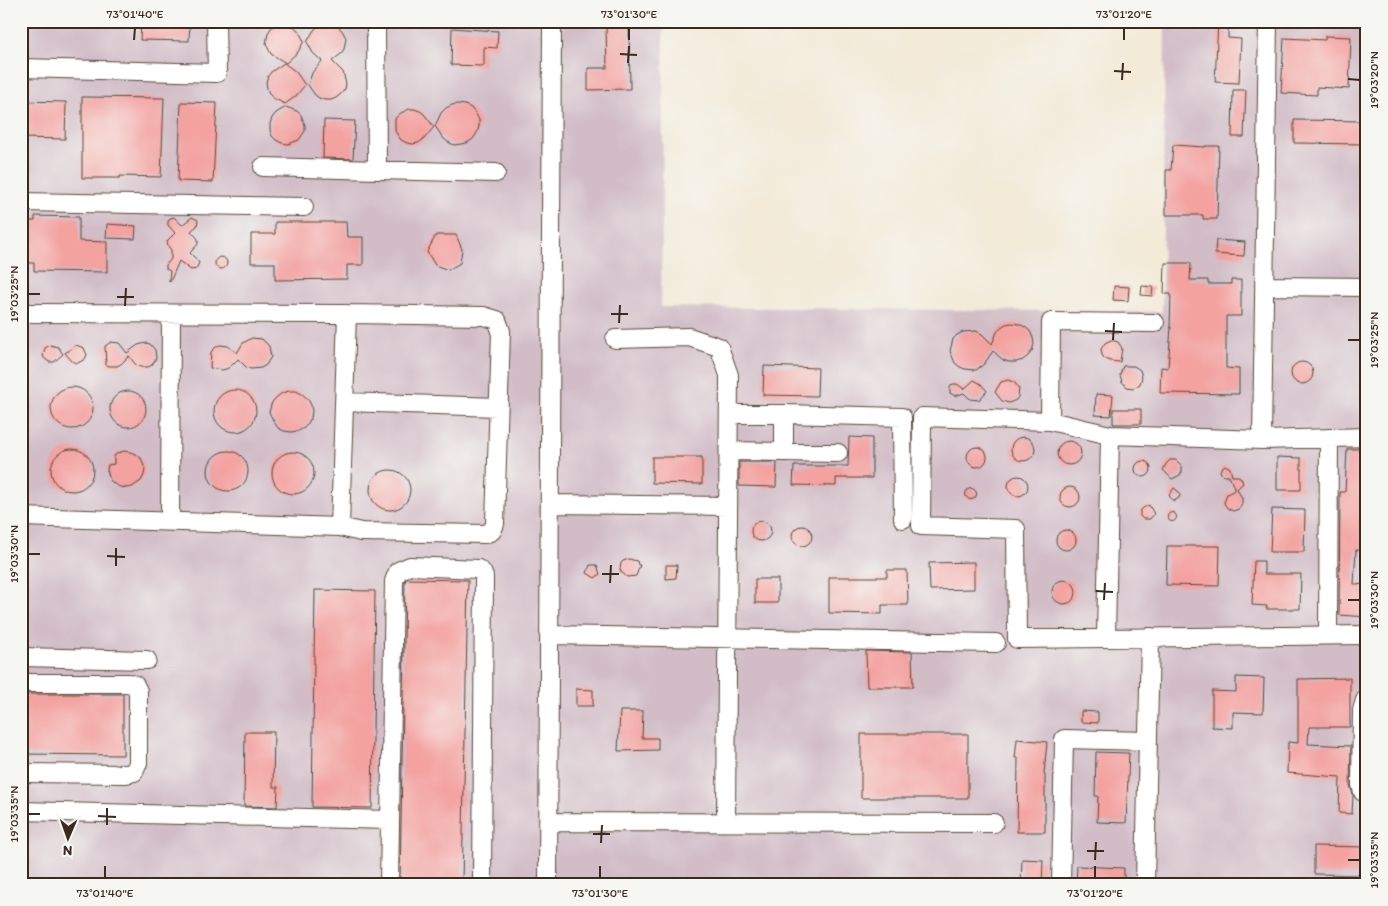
<svg xmlns="http://www.w3.org/2000/svg" width="1388" height="906" viewBox="0 0 1388 906" font-family="Itim,sans-serif">
  <style>
    .industrial { fill: #d2bdc7 }
    .building { fill: #f3a2a0 }
    .lines { fill: none; stroke-linecap: round; stroke-linejoin: round }
    .minor-casing { stroke: #57473a; stroke-width: 20 }
    .minor { stroke: #fff; stroke-width: 18 }
    .ticks { fill: none; stroke: #3b2a1e; stroke-width: 2 }
    .neatline { fill: none; stroke: #3b2a1e; stroke-width: 2 }
    .ticks-label { font-size: 12px; text-anchor: middle; fill: #3b2a1e }
  </style>
  <rect width="100%" height="100%" fill="#f6f6f2"/>
  <filter id="ink" filterUnits="userSpaceOnUse"><feTurbulence type="fractalNoise" baseFrequency=".02" numOctaves="2"/><feDisplacementMap in="SourceGraphic" scale="10" xChannelSelector="R" yChannelSelector="G"/><feConvolveMatrix kernelMatrix="1 2 1 2 8 2 1 2 1" color-interpolation-filters="sRGB"/></filter>
  <filter id="wash" filterUnits="userSpaceOnUse"><feTurbulence type="fractalNoise" baseFrequency=".0096" numOctaves="4" result="noise"/><feDisplacementMap in="SourceGraphic" scale="20" xChannelSelector="R" yChannelSelector="G"/><feGaussianBlur stdDeviation="1.12" result="paint"/><feColorMatrix in="noise" values="0 0 0 0 0 0 0 0 0 0 0 0 0 0 0 0 0 1.4 0 .05"/><feComposite in="paint" operator="in"/></filter>
  <g filter="url(#wash)">
    <rect width="100%" height="100%" fill="#f3ead8"/>
    <!-- industrial -->
    <path class="industrial" d="M21,21H664L661,307L1162,312L1165,21H1367V885H21Z"/>
    <g id="blocks">
      <!-- building -->
      <path class="building" d="M141,21H190L189,41L140,40Z
        M324,21H334L343,32L346,38L344,49L341,54L332,61L343,72L346,84L345,89L341,94L336,98L331,100H325L319,98L315,95L308,85L312,73L322,61L313,53L307,42L314,30Z
        M1218,21H1228V38L1241,39L1239,83L1215,82Z
        M282,23L293,26L298,30L304,41L298,52L286,63L271,54L266,44L268,33L271,28L276,24Z
        M606,26H629L630,89L588,90V68H607Z
        M452,28L498,31L497,48L484,47V66L451,65Z
        M1325,36L1351,37L1349,89L1317,87V95L1281,93L1284,38L1325,40Z
        M284,63L296,72L305,85L296,96L285,104L273,98L269,94L267,88L266,82L268,76L271,72Z
        M1233,90H1246L1244,137H1232Z
        M82,97L164,98L161,177L120,176V178H82Z
        M21,101L66,102L65,139L21,138Z
        M181,102L217,103L213,182L178,181Z
        M458,104L465,105L471,108L476,114L479,120V127L477,133L473,139L467,143L454,145L448,142L443,138L435,126L441,113L446,108L452,105Z
        M286,107L297,111L301,115L305,125V131L299,140L288,144L282,143L276,140L272,136L270,130V124L272,118L276,113Z
        M409,109H414L420,111L424,114L434,127L424,139L418,143L413,144L407,143L401,140L395,131V119L399,114Z
        M324,120L355,121L353,159L323,158Z
        M1294,120L1367,121L1366,144L1294,143Z
        M1173,145L1205,147V146H1219L1217,219H1203V215H1166V170H1171Z
        M35,216L79,217V241L107,242V272L34,271V263H21V221H35Z
        M174,217L182,225L192,217L198,220L197,226L191,231L198,239V244L190,253L197,260L199,263L196,269L191,270L179,261L170,282L169,281L170,271L166,269V265L171,259V250L168,246L167,241L175,233L168,225V221L170,218Z
        M275,222H346L347,237H363V265H347V279L275,280V263H251V234H275Z
        M107,224L136,226L135,239L106,238Z
        M436,235H456L462,249L460,263L448,270L435,265L427,252Z
        M1216,240L1245,242L1244,256L1215,254Z
        M215 263a6 6 0 1 1 12 0a6 6 0 1 1-12 0Z
        M1165,263H1191L1190,280H1208V284H1231V280H1241V316H1226V368L1239,369V394L1160,393L1161,367L1168,368L1171,327H1170L1171,294H1164Z
        M1114,286L1129,287L1128,301L1113,300Z
        M1142,286L1153,287L1152,296L1141,295Z
        M1012,323L1019,324L1025,327L1030,331L1033,338L1034,344L1032,351L1028,356L1023,360L1016,362H1009L1003,360L993,351L984,364L976,370L965,369L960,367L955,363L950,351L953,339L957,335L963,332L976,331L982,334L992,344L997,332L1001,327L1006,324Z
        M252,338L262,339L269,346L271,357L266,365L261,368L251,369L246,367L238,359L230,367L226,369L222,370L210,368L211,352L216,347L220,345L228,346L237,353L243,343Z
        M1111,340L1118,342L1122,348L1120,362L1110,361L1104,358L1102,355L1101,349L1105,343Z
        M111,342L119,343L127,353L138,345L146,343L150,344L155,350L156,358L152,365L148,367H140L136,365L129,356L121,364L117,366H109L106,365L105,346Z
        M50,345L58,347L63,354L54,362H49L44,358L43,355L45,348Z
        M76,345L84,348L87,355L85,359L80,362L77,363L72,361L65,353Z
        M1291 373a11 11 0 1 1 22 0a11 11 0 1 1-22 0Z
        M764,366L818,368L817,396L763,395Z
        M1123,366H1134L1140,370L1142,377L1140,384L1137,386L1133,388L1127,387L1122,382L1120,375Z
        M974,380L981,384L987,391L979,400L970,399L964,393L955,396L950,393V387L953,384H957L964,389Z
        M1008,380L1015,383L1019,389L1018,397L1016,400L1009,403L1002,401L995,392L1001,382Z
        M51 408a21 21 0 1 1 42 0a21 21 0 1 1-42 0Z
        M214 411a21 21 0 1 1 42 0a21 21 0 1 1-42 0Z
        M110 409a18 18 0 1 1 36 0a18 18 0 1 1-36 0Z
        M289,391H296L302,394L308,399L311,405L312,411L311,418L308,423L304,428L298,431L291,432L284,431L278,428L274,422L269,412L272,402L277,397L282,393Z
        M1096,394L1113,395L1111,416L1095,415Z
        M1113,409H1141V424H1113Z
        M849,437L872,438V478H836V486L793,485L794,466H848Z
        M1011 449a12 12 0 1 1 24 0a12 12 0 1 1-24 0Z
        M1057 453a12 12 0 1 1 24 0a12 12 0 1 1-24 0Z
        M967 457a10 10 0 1 1 20 0a10 10 0 1 1-20 0Z
        M1347,449H1367V550H1356L1354,584L1367,585V617L1339,615L1340,492H1345Z
        M51 470a21 21 0 1 1 42 0a21 21 0 1 1-42 0Z
        M208 471a20 20 0 1 1 40 0a20 20 0 1 1-40 0Z
        M124,451L130,452L136,454L141,458L145,469L144,475L141,481L132,487L126,488L120,487L114,484L110,480L107,470L108,465L114,464V456L118,453Z
        M272 473a21 21 0 1 1 42 0a21 21 0 1 1-42 0Z
        M652,457H702V484L652,483Z
        M1277,457L1301,458V490H1277Z
        M1170,460H1176L1182,466V472L1180,475L1172,479L1163,470L1166,464Z
        M1135 469a8 8 0 1 1 16 0a8 8 0 1 1-16 0Z
        M739,462H777L776,487L739,486Z
        M1225,465L1230,468L1232,476H1239L1242,480L1243,483L1237,489L1242,498V504L1239,509L1233,511L1227,508L1224,503L1227,494L1235,490L1229,476H1224L1220,472L1221,468Z
        M370 490a20 20 0 1 1 40 0a20 20 0 1 1-40 0Z
        M1008 486a10 10 0 1 1 20 0a10 10 0 1 1-20 0Z
        M1060 497a10 10 0 1 1 20 0a10 10 0 1 1-20 0Z
        M1174,488L1179,492L1180,495L1179,498L1174,501L1171,499L1169,495Z
        M965.5 494a5.5 5.5 0 1 1 11 0a5.5 5.5 0 1 1-11 0Z
        M1149,505L1154,514L1150,519H1143L1140,516V511L1143,508Z
        M1272,509L1305,510L1304,552H1270Z
        M1167.5 517a4.5 4.5 0 1 1 9 0a4.5 4.5 0 1 1-9 0Z
        M751 531a10 10 0 1 1 20 0a10 10 0 1 1-20 0Z
        M792 536a10 10 0 1 1 20 0a10 10 0 1 1-20 0Z
        M1056 540a10 10 0 1 1 20 0a10 10 0 1 1-20 0Z
        M1167,546H1220L1219,586L1166,585Z
        M629,559L637,561L638,565H640L636,576L627,577L621,572L620,569L621,563L623,561Z
        M1254,561H1264V574H1301L1300,609H1266L1267,606L1252,605Z
        M974,562V589L930,590L929,563Z
        M590,565H597L600,574L595,578L587,573Z
        M666,565H677L676,578L666,579Z
        M887,570H907L908,605H882V614L829,613V577H887Z
        M406,579L468,580L462,885H400L405,583Z
        M755,579H778V603H755Z
        M1052 592a12 12 0 1 1 24 0a12 12 0 1 1-24 0Z
        M315,590L375,591L372,808L312,807Z
        M866,651L912,652L913,687H867Z
        M1236,677L1264,678L1263,713L1233,712V728L1212,727V691L1236,692Z
        M1350,678V727H1309L1308,744L1351,746L1350,785L1353,795L1352,814L1339,813L1340,777L1287,773L1288,742L1298,743V679Z
        M576,689L593,690V706H576Z
        M21,694H123V755L21,754Z
        M620,711H643L642,738H658V750L618,751Z
        M1081,711L1098,712V723L1081,722Z
        M245,732H274L273,787H278L277,807L244,806Z
        M861,734H968V798H861Z
        M1017,739L1047,742L1044,774H1045V832H1017L1018,758H1015Z
        M1096,752L1129,753L1126,823L1097,822L1098,796H1095Z
        M1314,846L1367,847V875L1314,874Z
        M1022,859L1043,860L1042,885H1021Z
        M1077,866L1124,868V885H1076Z"/>
    </g>
  </g>
  <g filter="url(#ink)">
    <use href="#blocks" fill-opacity="0" stroke="#57473a" stroke-width="1"/>
    <g class="lines">
      <!-- minor casing -->
      <g class="minor-casing">
        <path id="minor" d="M376,21L377,169
          M21,68L217,73L216,21
          M263,167L496,173
          M21,202L304,207
          M1264,286L1367,287
          M21,313L347,314L484,316L497,320L501,331L495,524L492,531L485,534L361,532L340,527L21,517
          M615,339L689,337L719,347L729,375L726,822
          M344,402L498,407
          M729,414H784L902,417L903,519
          M1050,421L1051,322L1155,323
          M1110,435L1050,421L922,417L921,526L1016,529L1017,639L1367,635
          M1262,440L1367,437
          M729,451L838,453
          M784,452V414
          M550,504L728,506
          M170,522L171,314
          M340,527L347,314
          M549,635L996,643
          M1328,635L1329,438
          M1106,638L1110,435L1262,440L1268,21
          M21,657L147,660
          M21,683H128L135,685L138,691V763L134,772L126,774L21,773
          M1367,699L1365,700L1362,710L1361,785L1363,792L1367,794
          M21,811L390,820
          M548,822L994,823
          M389,885L394,581L398,571L410,566L478,569L482,572L484,577L482,885
          M548,885L552,21
          M1061,885L1064,739L1148,741
          M1145,885L1150,637"/>
      </g>
      <!-- minor -->
      <use href="#minor" class="minor"/>
    </g>
  </g>
  <!-- ticks -->
  <path class="ticks" d="M134,40L135,28M629,40V28M1124,40V28M620,54L637,55M628,63L629,46M1114,71L1131,72M1348,79L1360,80M1122,80L1123,63M28,294H40M117,297H134M125,306L126,288M611,314H628M619,323L620,305M1105,331L1122,332M1113,340L1114,323M1348,340H1360M28,554H40M107,556L125,557M116,566V548M602,574H619M610,583L611,565M1096,591L1113,592M1104,600L1105,583M1348,600H1360M28,814H40M98,816L116,817M107,825V808M593,834H610M601,843L602,825M1087,851H1104M1095,860L1096,842M1348,860H1360M105,878V866M600,878V866M1095,878V866"/>
  <!-- margin -->
  <rect width="1388" height="906" fill="none" stroke="#f6f6f2" stroke-width="55"/>
  <!-- north arrow -->
  <g transform="translate(68 838) rotate(182)" stroke="#f6f6f2" stroke-width="4" paint-order="stroke">
  <path d="M0-4L9 19L0 12L-9 19Z" fill="#3b2a1e"/>
  <text y="-8" font-size="14" font-weight="bold" text-anchor="middle" fill="#3b2a1e">N</text>
  </g>
  <rect x="28" y="28" width="1332" height="850" class="neatline"/>
  <g class="ticks-label">
    <text x="135" y="18">73°01'40"E</text>
    <text x="629" y="18">73°01'30"E</text>
    <text x="1124" y="18">73°01'20"E</text>
    <text transform="translate(1374 80) rotate(-90)" y="4">19°03'20"N</text>
    <text transform="translate(14 294) rotate(-90)" y="4">19°03'25"N</text>
    <text transform="translate(1374 340) rotate(-90)" y="4">19°03'25"N</text>
    <text transform="translate(14 554) rotate(-90)" y="4">19°03'30"N</text>
    <text transform="translate(1374 600) rotate(-90)" y="4">19°03'30"N</text>
    <text transform="translate(14 814) rotate(-90)" y="4">19°03'35"N</text>
    <text transform="translate(1374 860) rotate(-90)" y="4">19°03'35"N</text>
    <text x="105" y="897">73°01'40"E</text>
    <text x="600" y="897">73°01'30"E</text>
    <text x="1095" y="897">73°01'20"E</text>
  </g>
</svg>
